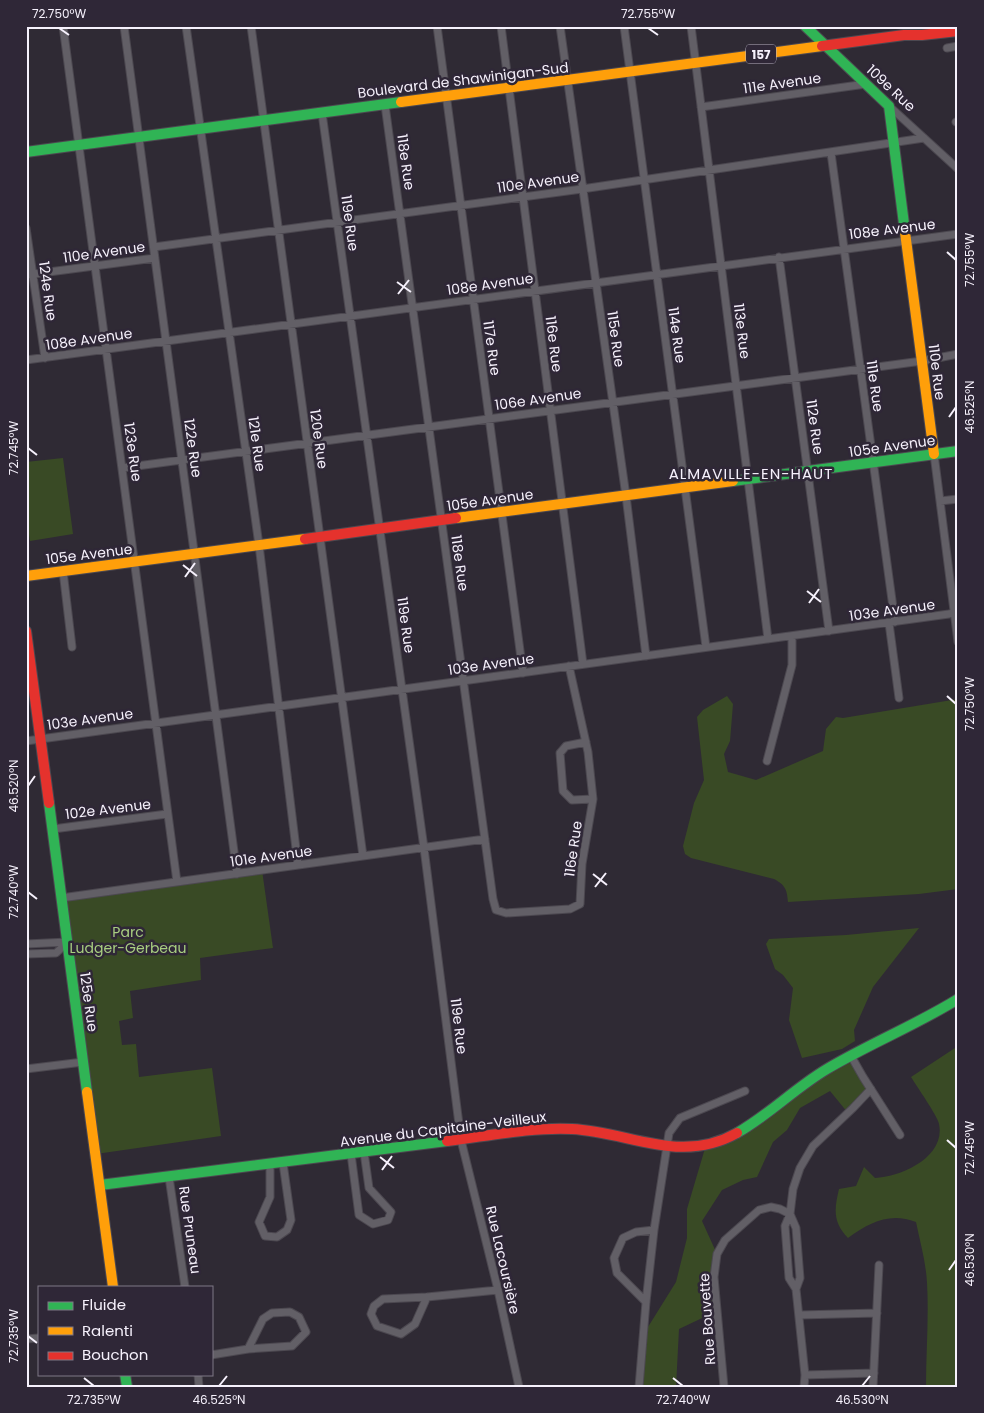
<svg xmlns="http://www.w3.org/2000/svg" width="984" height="1413" viewBox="0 0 984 1413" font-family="Poppins,sans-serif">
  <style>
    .green { fill: #394a25 }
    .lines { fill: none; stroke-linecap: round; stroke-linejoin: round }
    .street-casing { stroke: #4c4850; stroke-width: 9 }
    .fast-casing { stroke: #4c4850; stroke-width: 12 }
    .slow-casing { stroke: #4c4850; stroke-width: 12 }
    .jam-casing { stroke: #4c4850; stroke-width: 12 }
    .street { stroke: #625f66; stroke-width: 7 }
    .fast { stroke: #30b455; stroke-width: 10 }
    .slow { stroke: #ff9f0a; stroke-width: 10 }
    .jam { stroke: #e5322d; stroke-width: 10 }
    .ticks { fill: none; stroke: #f6f1fc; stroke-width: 2 }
    .labels { text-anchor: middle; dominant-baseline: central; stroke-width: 5; stroke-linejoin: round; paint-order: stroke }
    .shield { fill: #2f2737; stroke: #bab4c1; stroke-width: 1 }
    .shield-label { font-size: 12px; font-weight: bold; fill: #f6f1fc }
    .street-label { font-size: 14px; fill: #f6f1fc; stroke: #2f2737 }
    .park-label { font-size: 14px; fill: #a8ce80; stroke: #2f2737 }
    .neighbourhood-label { font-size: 15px; letter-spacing: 1px; fill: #f6f1fc; stroke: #2f2737 }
    .neatline { fill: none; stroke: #f6f1fc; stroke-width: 2 }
    .ticks-label { font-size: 12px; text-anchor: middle; fill: #f6f1fc }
  </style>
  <rect width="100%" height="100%" fill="#2f2a34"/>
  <!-- green -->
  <path class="green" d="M63,458L73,534L30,541L26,515V462Z
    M727,696L733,704L730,741L724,754L728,772L756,780L823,751L826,729L836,717L843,718L958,699V889L919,894L788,902C787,889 785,885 774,879L691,858L685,854L683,846L694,803L704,780L697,717L703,710Z
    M262,870L273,948L200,958L201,980L130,991L133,1018L119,1021L122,1045L136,1044L139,1077L212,1068L221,1136L96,1154L61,898Z
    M919,928L873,987L854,1030L855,1041L842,1049L802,1058L789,1020L793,988L783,975L775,969L766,944L769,939L846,935Z
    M958,1046V1387H926C926,1352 929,1317 927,1283C926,1262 920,1242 916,1222C890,1212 870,1222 848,1238C833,1222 834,1210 839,1189L856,1186L864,1167L875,1178C901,1177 946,1157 939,1124C937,1115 917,1087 911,1077Z
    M851,1056L871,1089L848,1113L830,1091L800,1108L787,1130L773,1142L757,1177L743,1180L722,1190L702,1221L717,1254V1311L679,1329L676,1387H639L643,1335L676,1282L687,1238V1209L706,1145L718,1143Z"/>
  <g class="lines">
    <!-- street casing -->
    <g class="street-casing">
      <path id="street" d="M63,26L177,882
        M124,26L237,874
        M186,26L259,545L298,865
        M251,26L363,856
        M437,26L523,673
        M501,26L583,664
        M560,26L626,496L646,656
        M624,26L706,647
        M691,26L768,639
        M947,48L958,46
        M385,105L493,899L496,910L506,913L570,909L580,904L582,864L593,799L588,752L569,666
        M889,106L958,169
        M701,107L866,84
        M322,113L424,848L461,1140L498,1290L519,1387
        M956,122L958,121
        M831,153L895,622
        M26,228L45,358
        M154,247L582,189L924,138
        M779,257L829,631
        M26,275L155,258
        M26,360L958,234
        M934,454L958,642
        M122,468L922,361L958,354
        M940,501L958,499
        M63,571L72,647
        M889,623L899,698
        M26,741L949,614L958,611
        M586,742L566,746L560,753L563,791L572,800L593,799
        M767,761L792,665V636
        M53,829L167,814
        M61,898L485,839
        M26,944L68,942
        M26,954L56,953L68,942
        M851,1056L863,1077L900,1135
        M26,1069L83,1062
        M351,1154L359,1215L373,1224L388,1220L391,1212L369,1188L364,1152
        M270,1164V1197L259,1222L265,1236L277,1237L287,1230L291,1220L283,1163
        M169,1177L185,1287
        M790,1214L796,1228L800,1278L796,1289L805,1375L804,1387
        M796,1289L789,1278L785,1226L790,1214L793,1189L800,1168L813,1146L853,1108L871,1089
        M427,1297L415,1324L401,1334L377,1326L371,1314L374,1306L383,1299L427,1297L498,1290
        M646,1302L617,1273L614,1258L623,1238L636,1232L654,1230
        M800,1315L877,1313
        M26,1339L39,1338
        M211,1355L248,1349L292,1346L306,1332L299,1317L290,1312L272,1313L263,1319L248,1349
        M198,1374L199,1387
        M805,1375L874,1373
        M639,1387L646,1302L654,1230L669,1133L680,1118L745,1091
        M724,1387L714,1277L717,1254L725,1240L759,1210L771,1207L780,1209L790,1214
        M873,1387L879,1265"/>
    </g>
    <!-- fast casing -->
    <g class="fast-casing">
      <path id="fast" d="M805,26L889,106L905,232
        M26,152L401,102
        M733,481L958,451
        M49,803L87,1092
        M737,1133C769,1115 795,1088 827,1069C869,1044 916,1025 958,999
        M100,1185L447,1141
        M125,1374L127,1387"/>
    </g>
    <!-- slow casing -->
    <g class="slow-casing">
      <path id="slow" d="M401,102L822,46
        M905,232L934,454
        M456,518L733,481
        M26,576L305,539
        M87,1092L113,1287"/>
    </g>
    <!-- jam casing -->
    <g class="jam-casing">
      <path id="jam" d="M822,46L904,35H922L958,31
        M305,539L456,518
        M26,631L49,803
        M447,1141C488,1136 531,1127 572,1129C630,1132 680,1165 737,1133"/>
    </g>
    <!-- street -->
    <use href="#street" class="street"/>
    <!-- fast -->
    <use href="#fast" class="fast"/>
    <!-- slow -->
    <use href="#slow" class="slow"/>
    <!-- jam -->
    <use href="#jam" class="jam"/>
  </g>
  <!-- ticks -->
  <path class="ticks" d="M59,28L69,35M648,28L658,35M947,252L956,260M397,282L411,292M398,294L409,280M949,417L956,407M28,448L37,455M183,565L197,576M185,577L195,563M807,591L821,602M809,603L819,589M947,696L956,704M28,786L35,776M593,874L607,885M595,887L606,873M28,892L37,899M947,1140L956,1148M380,1157L394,1168M382,1170L392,1156M949,1270L956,1260M28,1336L37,1343M84,1378L94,1386M673,1378L683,1386M219,1386L227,1376M862,1386L870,1376"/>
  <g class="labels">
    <!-- shield labels -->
    <rect class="shield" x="746" y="44.5" width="30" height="19" rx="4"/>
    <g class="shield-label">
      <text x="761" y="54">157</text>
    </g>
    <!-- street labels -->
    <g class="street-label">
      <text transform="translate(463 80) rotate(-7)">Boulevard de Shawinigan-Sud</text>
      <text transform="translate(782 83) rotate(-8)">111e Avenue</text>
      <text transform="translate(891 88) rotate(43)">109e Rue</text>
      <text transform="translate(406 162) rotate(82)">118e Rue</text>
      <text transform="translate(538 182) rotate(-8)">110e Avenue</text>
      <text transform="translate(350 223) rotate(82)">119e Rue</text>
      <text transform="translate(892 229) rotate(-7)">108e Avenue</text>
      <text transform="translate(104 252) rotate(-8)">110e Avenue</text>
      <text transform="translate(490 284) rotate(-8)">108e Avenue</text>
      <text transform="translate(48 291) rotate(82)">124e Rue</text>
      <text transform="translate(742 331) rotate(83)">113e Rue</text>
      <text transform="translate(677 335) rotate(82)">114e Rue</text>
      <text transform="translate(89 339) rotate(-8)">108e Avenue</text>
      <text transform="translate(616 339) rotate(82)">115e Rue</text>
      <text transform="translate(554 344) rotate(83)">116e Rue</text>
      <text transform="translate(492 348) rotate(82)">117e Rue</text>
      <text transform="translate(937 372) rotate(83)">110e Rue</text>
      <text transform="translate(875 386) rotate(82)">111e Rue</text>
      <text transform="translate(538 399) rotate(-8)">106e Avenue</text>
      <text transform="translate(815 427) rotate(82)">112e Rue</text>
      <text transform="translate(319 439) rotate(82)">120e Rue</text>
      <text transform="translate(257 444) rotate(82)">121e Rue</text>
      <text transform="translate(892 446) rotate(-8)">105e Avenue</text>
      <text transform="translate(193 448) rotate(82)">122e Rue</text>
      <text transform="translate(133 452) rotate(82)">123e Rue</text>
      <text transform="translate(490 500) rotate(-8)">105e Avenue</text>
      <text transform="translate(89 554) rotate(-7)">105e Avenue</text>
      <text transform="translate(460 563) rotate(82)">118e Rue</text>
      <text transform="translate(892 610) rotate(-8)">103e Avenue</text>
      <text transform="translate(406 625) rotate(82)">119e Rue</text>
      <text transform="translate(491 664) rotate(-8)">103e Avenue</text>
      <text transform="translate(90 719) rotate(-8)">103e Avenue</text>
      <text transform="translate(108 809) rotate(-7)">102e Avenue</text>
      <text transform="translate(573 849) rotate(-82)">116e Rue</text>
      <text transform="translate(271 856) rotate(-8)">101e Avenue</text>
      <text transform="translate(89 1002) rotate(82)">125e Rue</text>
      <text transform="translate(459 1026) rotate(83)">119e Rue</text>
      <text transform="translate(443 1129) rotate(-7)">Avenue du Capitaine-Veilleux</text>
      <text transform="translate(190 1230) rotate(82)">Rue Pruneau</text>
      <text transform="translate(503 1260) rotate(77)">Rue Lacoursière</text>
      <text transform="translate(707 1319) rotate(-94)">Rue Bouvette</text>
    </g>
    <!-- park labels -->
    <g class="park-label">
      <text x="128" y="932">Parc<tspan x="128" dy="16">Ludger-Gerbeau</tspan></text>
    </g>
    <!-- neighbourhood labels -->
    <g class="neighbourhood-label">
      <text x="751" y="473">ALMAVILLE-EN-HAUT</text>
    </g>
  </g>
  <!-- border -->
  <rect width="984" height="1413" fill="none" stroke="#2f2737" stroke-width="55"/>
  <!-- legend -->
  <rect x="38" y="1286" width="175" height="90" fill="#2f2737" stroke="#7f7886"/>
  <rect x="48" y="1302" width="25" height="8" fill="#30b455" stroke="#7f7886"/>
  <text x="82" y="1310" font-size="15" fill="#f6f1fc">Fluide</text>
  <rect x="48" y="1327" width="25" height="8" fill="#ff9f0a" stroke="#7f7886"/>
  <text x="82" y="1336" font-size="15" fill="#f6f1fc">Ralenti</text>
  <rect x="48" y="1352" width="25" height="8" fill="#e5322d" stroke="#7f7886"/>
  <text x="82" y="1360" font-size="15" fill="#f6f1fc">Bouchon</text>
  <rect x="28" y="28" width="928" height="1358" class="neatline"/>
  <g class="ticks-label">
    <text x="59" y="18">72.750°W</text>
    <text x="648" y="18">72.755°W</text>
    <text transform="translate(970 260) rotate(-90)" y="4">72.755°W</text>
    <text transform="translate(970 407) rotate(-90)" y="4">46.525°N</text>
    <text transform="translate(14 448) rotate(-90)" y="4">72.745°W</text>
    <text transform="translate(970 704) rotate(-90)" y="4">72.750°W</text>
    <text transform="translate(14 786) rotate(-90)" y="4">46.520°N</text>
    <text transform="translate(14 892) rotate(-90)" y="4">72.740°W</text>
    <text transform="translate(970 1148) rotate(-90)" y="4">72.745°W</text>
    <text transform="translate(970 1260) rotate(-90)" y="4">46.530°N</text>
    <text transform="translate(14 1336) rotate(-90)" y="4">72.735°W</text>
    <text x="94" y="1404">72.735°W</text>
    <text x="219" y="1404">46.525°N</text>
    <text x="683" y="1404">72.740°W</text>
    <text x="862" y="1404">46.530°N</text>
  </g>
</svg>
